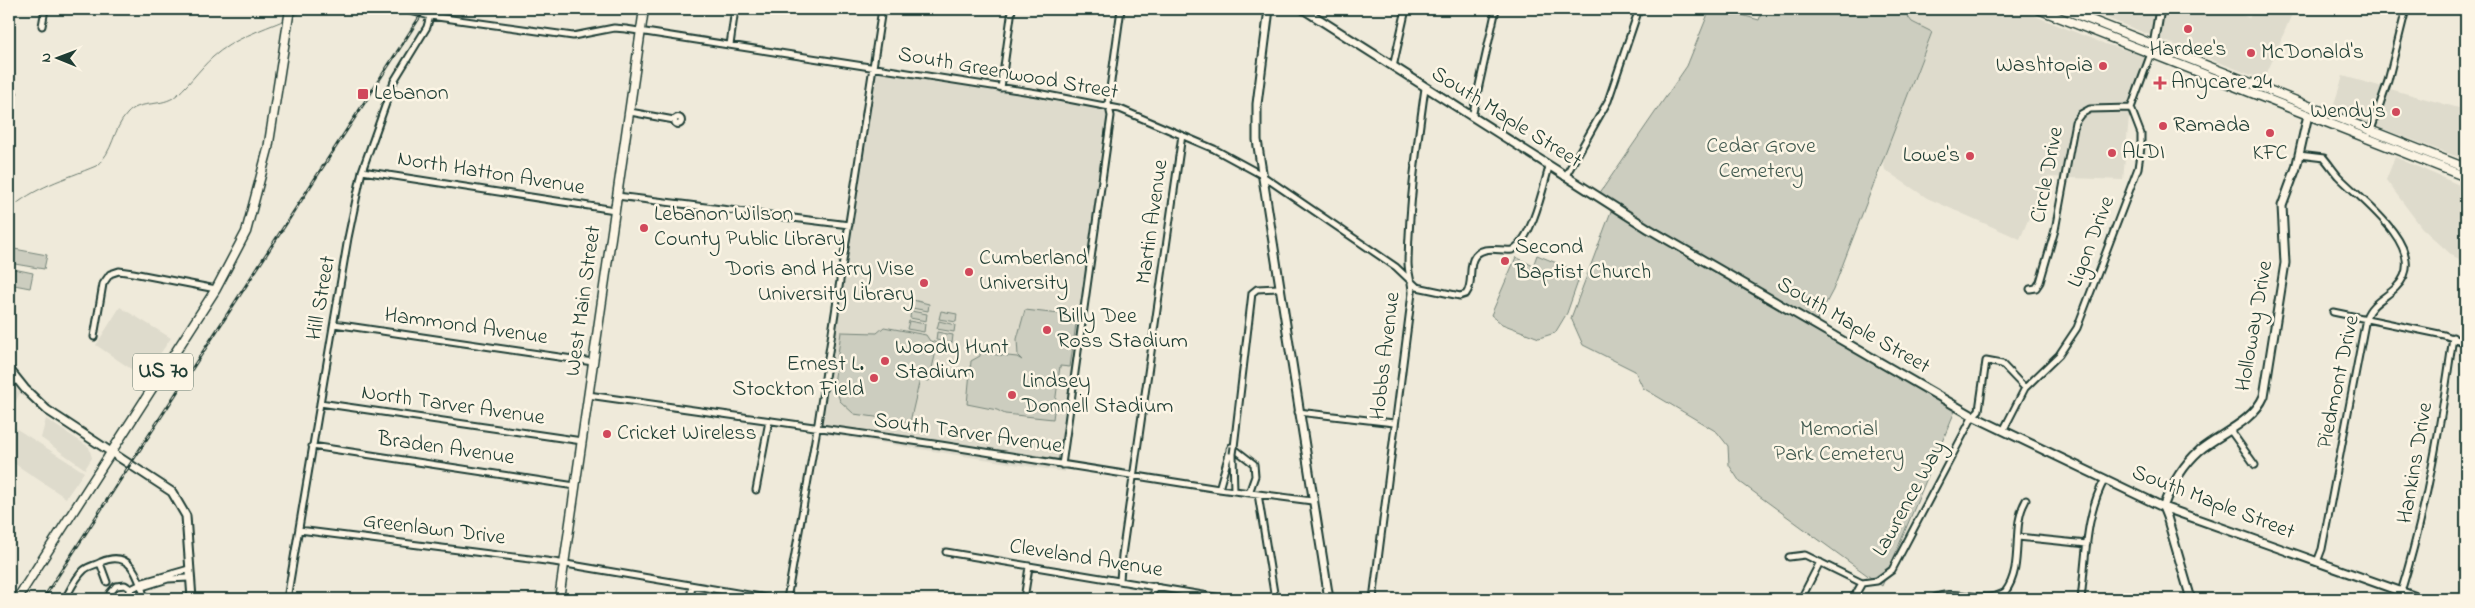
<svg xmlns="http://www.w3.org/2000/svg" width="2475" height="608" viewBox="0 0 2475 608" font-family="'Indie Flower',sans-serif">
  <style>
    .built { fill: #dedbcc }
    .green { fill: #cccdbf; stroke: #76857a }
    .water { fill: #9fa89a; stroke: #6c7d71 }
    .lines { fill: none; stroke-linecap: round; stroke-linejoin: round }
    .stream { stroke: #6c7d71; stroke-width: 1 }
    .street-casing { stroke: #1f3d34; stroke-width: 9 }
    .secondary-casing { stroke: #1f3d34; stroke-width: 11 }
    .primary-casing { stroke: #1f3d34; stroke-width: 11 }
    .street { stroke: #fcf5e5; stroke-width: 5 }
    .secondary { stroke: #fcf5e5; stroke-width: 7 }
    .primary { stroke: #fcf5e5; stroke-width: 8 }
    .rail-casing { stroke: #1f3d34; stroke-width: 3 }
    .rail { stroke: #fcf5e5; stroke-width: 1; stroke-dasharray: 4; stroke-linecap: butt }
    .street-bridge-casing { stroke: #1f3d34; stroke-width: 9; stroke-linecap: butt }
    .street-bridge { stroke: #fcf5e5; stroke-width: 5 }
    .poi-dot { fill: #d1495b; stroke: #fcf5e5; stroke-width: 2 }
    .labels { text-anchor: middle; dominant-baseline: central; stroke-width: 5; stroke-linejoin: round; paint-order: stroke }
    .shield { fill: #fcf5e5; stroke: #617469; stroke-width: 1 }
    .shield-label { font-size: 21px; font-weight: bold; fill: #1f3d34 }
    .poi-label { font-size: 22px; fill: #1f3d34; stroke: #fcf5e5; text-anchor: start }
    .street-label { font-size: 22px; fill: #1f3d34; stroke: #fcf5e5 }
    .park-label { font-size: 22px; fill: #425a50; stroke: #fcf5e5 }
  </style>
  <rect width="100%" height="100%" fill="#efeada"/>
  <filter id="ink" filterUnits="userSpaceOnUse"><feTurbulence type="fractalNoise" baseFrequency=".02" numOctaves="2"/><feDisplacementMap in="SourceGraphic" scale="10" xChannelSelector="R" yChannelSelector="G"/><feConvolveMatrix kernelMatrix="1 2 1 2 8 2 1 2 1" color-interpolation-filters="sRGB"/></filter>
  <g filter="url(#ink)">
    <!-- built -->
    <path class="built" d="M1902,9H2017L2105,44L2147,56L2129,117L2123,180L2046,177L2020,239L1927,198L1885,170L1883,160L1932,33L1912,22Z
      M2084,9H2227L2249,18L2255,9H2294L2264,80Z
      M879,72L1037,93L1116,111L1065,472L820,433L875,75Z
      M2343,76L2466,110V160L2332,110Z
      M2395,157L2466,188V263L2455,258L2422,228L2386,180Z
      M120,307L171,338L149,370L134,371L96,345Z
      M9,380L20,393L9,414Z
      M46,419L89,447L92,458L85,469L41,438Z
      M9,424L84,472L66,498L9,460Z"/>
    <!-- green -->
    <path class="green" d="M1710,9H1721L1759,20L1763,9H1902L1912,22L1932,32L1833,290L1815,324L1957,406L1882,586L1740,482L1729,465L1728,446L1717,432L1643,388L1635,371L1583,345L1571,318L1613,206L1597,197L1687,66Z
      M9,248L47,255L44,269L9,263Z
      M1537,255L1581,273L1567,313L1555,333L1539,338L1502,324L1491,315L1516,257L1533,266Z
      M9,268L33,273L30,288L9,284Z
      M913,300L929,304L928,311L912,308Z
      M1025,310L1077,316L1070,367L1060,366L1053,419L1005,414L997,410L967,404L971,361L980,356V353L1017,357L1022,360L1018,356L1017,339Z
      M911,311L927,314L926,321L910,318Z
      M941,311L957,314L956,322L939,319Z
      M909,321L925,324L924,332L907,329Z
      M939,321L955,325L954,332L937,329Z
      M884,327L926,335L930,341L938,343L929,381L920,379L910,422L854,414L840,401L834,384L841,332L877,333Z
      M937,332L953,335L952,343L936,340Z"/>
    <!-- water -->
    <path class="water" d="M9,81L18,93L9,103Z"/>
    <g class="lines">
      <!-- stream -->
      <path class="stream" d="M293,16L311,9
        M9,210C34,187 65,179 96,166C114,152 112,130 127,114C139,100 158,107 173,98C185,90 201,67 213,57C233,39 261,30 285,20"/>
      <!-- street casing -->
      <g class="street-casing">
        <path id="street" d="M402,9L430,16L573,36L614,28L626,29L1037,93L1120,109L1214,149L1260,174L1396,267L1417,287L1460,296L1466,294C1476,282 1463,255 1485,250C1493,248 1503,251 1512,250C1532,240 1543,188 1549,167
          M42,26L45,9
          M730,45L735,9
          M1393,67L1406,9
          M1001,88L1012,9
          M630,112L674,120
          M1472,117L1496,9
          M674.5 121a3.5 3.5 0 1 1 7 0a3.5 3.5 0 1 1-7 0Z
          M2370,133L2388,81L2406,9
          M2299,155L2324,158C2329,164 2333,170 2338,176C2359,198 2419,241 2404,276C2396,295 2372,299 2366,318L2322,549L2317,562
          M2462,166L2466,156
          M362,171L615,210
          M1565,177L1608,101L1639,9
          M617,196L849,225
          M2030,289L2036,288L2040,282L2055,230L2075,122L2081,114L2090,109L2131,108
          M2333,312L2444,335L2466,343
          M334,324L593,362
          M94,337L103,284L110,274L119,271L133,273L216,289
          M588,395L941,445L1219,489L1312,501
          M320,403L582,441
          M1298,412L1394,423
          M2230,430L2255,465
          M2003,431L2025,388L2059,355L2077,328L2138,168L2141,147V134L2131,108L2154,45
          M312,446L575,486
          M1234,447L1252,293L1257,289L1278,288
          M1230,449L1236,450L1254,464L1255,476L1249,493
          M1233,454L1234,491
          M1062,465L1111,116L1108,103L1121,9
          M1219,489L1231,447
          M756,490L769,421
          M1258,494L1275,599
          M299,530L554,562L772,599
          M2018,537L2087,544
          M946,552L1221,598
          M1789,557L1805,555L1862,583
          M100,563L107,582
          M1120,580L1122,555L1182,135
          M140,583L189,569
          M1862,583L1877,581L1892,570L1973,416L1979,410L1986,361L2002,364L2025,388
          M142,587L168,579L189,578
          M2401,592C2427,508 2441,423 2453,337
          M65,599C70,590 76,577 84,570C88,566 96,565 101,562C131,549 138,576 145,599
          M112,599L110,593L116,586L125,585L131,589
          M126,599L131,589L141,584
          M287,599L348,238L362,171L394,81L427,27L430,16
          M690,599L692,586
          M787,599L818,423L882,9
          M1024,599L1029,567
          M1152,599L1154,586
          M1373,599L1412,293C1412,282 1408,273 1408,263C1409,204 1417,145 1425,88
          M1801,599L1820,562
          M1853,599L1862,583
          M1932,599C1954,586 1982,606 2005,592C2025,566 2010,527 2026,500
          M2081,599C2086,560 2085,514 2105,479"/>
      </g>
      <!-- secondary casing -->
      <g class="secondary-casing">
        <path id="secondary" d="M1269,9L1257,104V140L1329,599
          M1303,9L1649,229L1973,416L2163,507L2422,599
          M2154,45L2160,9
          M9,369L25,389L47,410L172,492L186,516L192,599
          M2191,599L2167,517L2163,507C2171,486 2183,465 2200,450C2221,433 2253,422 2264,396L2285,263L2282,206L2296,168L2308,115"/>
      </g>
      <!-- primary casing -->
      <g class="primary-casing">
        <path id="primary" d="M2038,9L2466,177
          M2063,9L2466,168
          M17,599L216,289L246,232L268,149L290,9
          M559,599L644,9"/>
      </g>
      <!-- street -->
      <use href="#street" class="street"/>
      <!-- secondary -->
      <use href="#secondary" class="secondary"/>
      <!-- primary -->
      <use href="#primary" class="primary"/>
      <!-- rail casing -->
      <g class="rail-casing">
        <path id="rail" d="M43,599L425,9"/>
      </g>
      <!-- rail -->
      <use href="#rail" class="rail"/>
      <!-- street-bridge casing -->
      <g class="street-bridge-casing">
        <path id="street-bridge" d="M1233,454L1234,447"/>
      </g>
      <!-- street-bridge -->
      <use href="#street-bridge" class="street-bridge"/>
    </g>
  </g>
  <!-- markers -->
  <g class="poi-dot">
    <circle cx="2188" cy="29" r="5"/>
    <circle cx="2251" cy="53" r="5"/>
    <circle cx="2103" cy="66" r="5"/>
    <path d="M2157.5 75.5h5v5h5v5h-5v5h-5v-5h-5v-5h5z"/>
    <rect x="357" y="88" width="12" height="12" rx="2.5"/>
    <circle cx="2396" cy="112" r="5"/>
    <circle cx="2163" cy="126" r="5"/>
    <circle cx="2270" cy="133" r="5"/>
    <circle cx="2112" cy="153" r="5"/>
    <circle cx="1970" cy="156" r="5"/>
    <circle cx="644" cy="228" r="5"/>
    <circle cx="1505" cy="261" r="5"/>
    <circle cx="969" cy="272" r="5"/>
    <circle cx="924" cy="283" r="5"/>
    <circle cx="1047" cy="330" r="5"/>
    <circle cx="885" cy="361" r="5"/>
    <circle cx="874" cy="378" r="5"/>
    <circle cx="1012" cy="395" r="5"/>
    <circle cx="607" cy="434" r="5"/>
  </g>
  <g class="labels">
    <!-- shield labels -->
    <rect class="shield" x="133" y="353.5" width="60" height="37" rx="4"/>
    <g class="shield-label">
      <text x="163" y="372">US 70</text>
    </g>
    <!-- poi labels -->
    <g class="poi-label">
      <text x="2188" y="50" text-anchor="middle">Hardee's</text>
      <text x="2261" y="53">McDonald's</text>
      <text x="2093" y="66" text-anchor="end">Washtopia</text>
      <text x="2171" y="83">Anycare 24</text>
      <text x="374" y="94">Lebanon</text>
      <text x="2386" y="112" text-anchor="end">Wendy's</text>
      <text x="2173" y="126">Ramada</text>
      <text x="2122" y="153">ALDI</text>
      <text x="2270" y="154" text-anchor="middle">KFC</text>
      <text x="1960" y="156" text-anchor="end">Lowe's</text>
      <text x="654" y="215">Lebanon Wilson<tspan x="654" dy="25">County Public Library</tspan></text>
      <text x="1515" y="248">Second<tspan x="1515" dy="25">Baptist Church</tspan></text>
      <text x="979" y="259">Cumberland<tspan x="979" dy="25">University</tspan></text>
      <text x="914" y="270" text-anchor="end">Doris and Harry Vise<tspan x="914" dy="25">University Library</tspan></text>
      <text x="1057" y="317">Billy Dee<tspan x="1057" dy="25">Ross Stadium</tspan></text>
      <text x="895" y="348">Woody Hunt<tspan x="895" dy="25">Stadium</tspan></text>
      <text x="864" y="365" text-anchor="end">Ernest L.<tspan x="864" dy="25">Stockton Field</tspan></text>
      <text x="1022" y="382">Lindsey<tspan x="1022" dy="25">Donnell Stadium</tspan></text>
      <text x="617" y="434">Cricket Wireless</text>
    </g>
    <!-- street labels -->
    <g class="street-label">
      <text transform="translate(1008 74) rotate(10)">South Greenwood Street</text>
      <text transform="translate(1506 118) rotate(32)">South Maple Street</text>
      <text transform="translate(491 174) rotate(9)">North Hatton Avenue</text>
      <text transform="translate(2048 175) rotate(-79)">Circle Drive</text>
      <text transform="translate(1153 222) rotate(-82)">Martin Avenue</text>
      <text transform="translate(2092 242) rotate(-69)">Ligon Drive</text>
      <text transform="translate(322 298) rotate(-80)">Hill Street</text>
      <text transform="translate(584 301) rotate(-82)">West Main Street</text>
      <text transform="translate(1853 326) rotate(30)">South Maple Street</text>
      <text transform="translate(2255 326) rotate(-80)">Holloway Drive</text>
      <text transform="translate(466 327) rotate(8)">Hammond Avenue</text>
      <text transform="translate(1386 356) rotate(-83)">Hobbs Avenue</text>
      <text transform="translate(2339 382) rotate(-78)">Piedmont Drive</text>
      <text transform="translate(453 406) rotate(8)">North Tarver Avenue</text>
      <text transform="translate(968 434) rotate(8)">South Tarver Avenue</text>
      <text transform="translate(446 449) rotate(8)">Braden Avenue</text>
      <text transform="translate(2416 463) rotate(-80)">Hankins Drive</text>
      <text transform="translate(1910 499) rotate(-61)">Lawrence Way</text>
      <text transform="translate(2213 503) rotate(21)">South Maple Street</text>
      <text transform="translate(434 530) rotate(7)">Greenlawn Drive</text>
      <text transform="translate(1086 559) rotate(9)">Cleveland Avenue</text>
    </g>
    <!-- park labels -->
    <g class="park-label">
      <text x="1761" y="147">Cedar Grove<tspan x="1761" dy="25">Cemetery</tspan></text>
      <text x="1839" y="430">Memorial<tspan x="1839" dy="25">Park Cemetery</tspan></text>
    </g>
  </g>
  <!-- margin -->
  <rect width="2475" height="608" fill="none" stroke="#fcf5e5" stroke-width="30"/>
  <rect x="15" y="15" width="2445" height="578" fill="none" stroke="#1f3d34" stroke-width="2" filter="url(#ink)"/>
  <!-- north arrow -->
  <g transform="translate(58 58) rotate(271)" stroke="#fcf5e5" stroke-width="4" paint-order="stroke">
  <path d="M0-4L9 19L0 12L-9 19Z" fill="#1f3d34"/>
  <text y="-8" font-size="14" font-weight="bold" text-anchor="middle" fill="#1f3d34">N</text>
  </g>
</svg>
